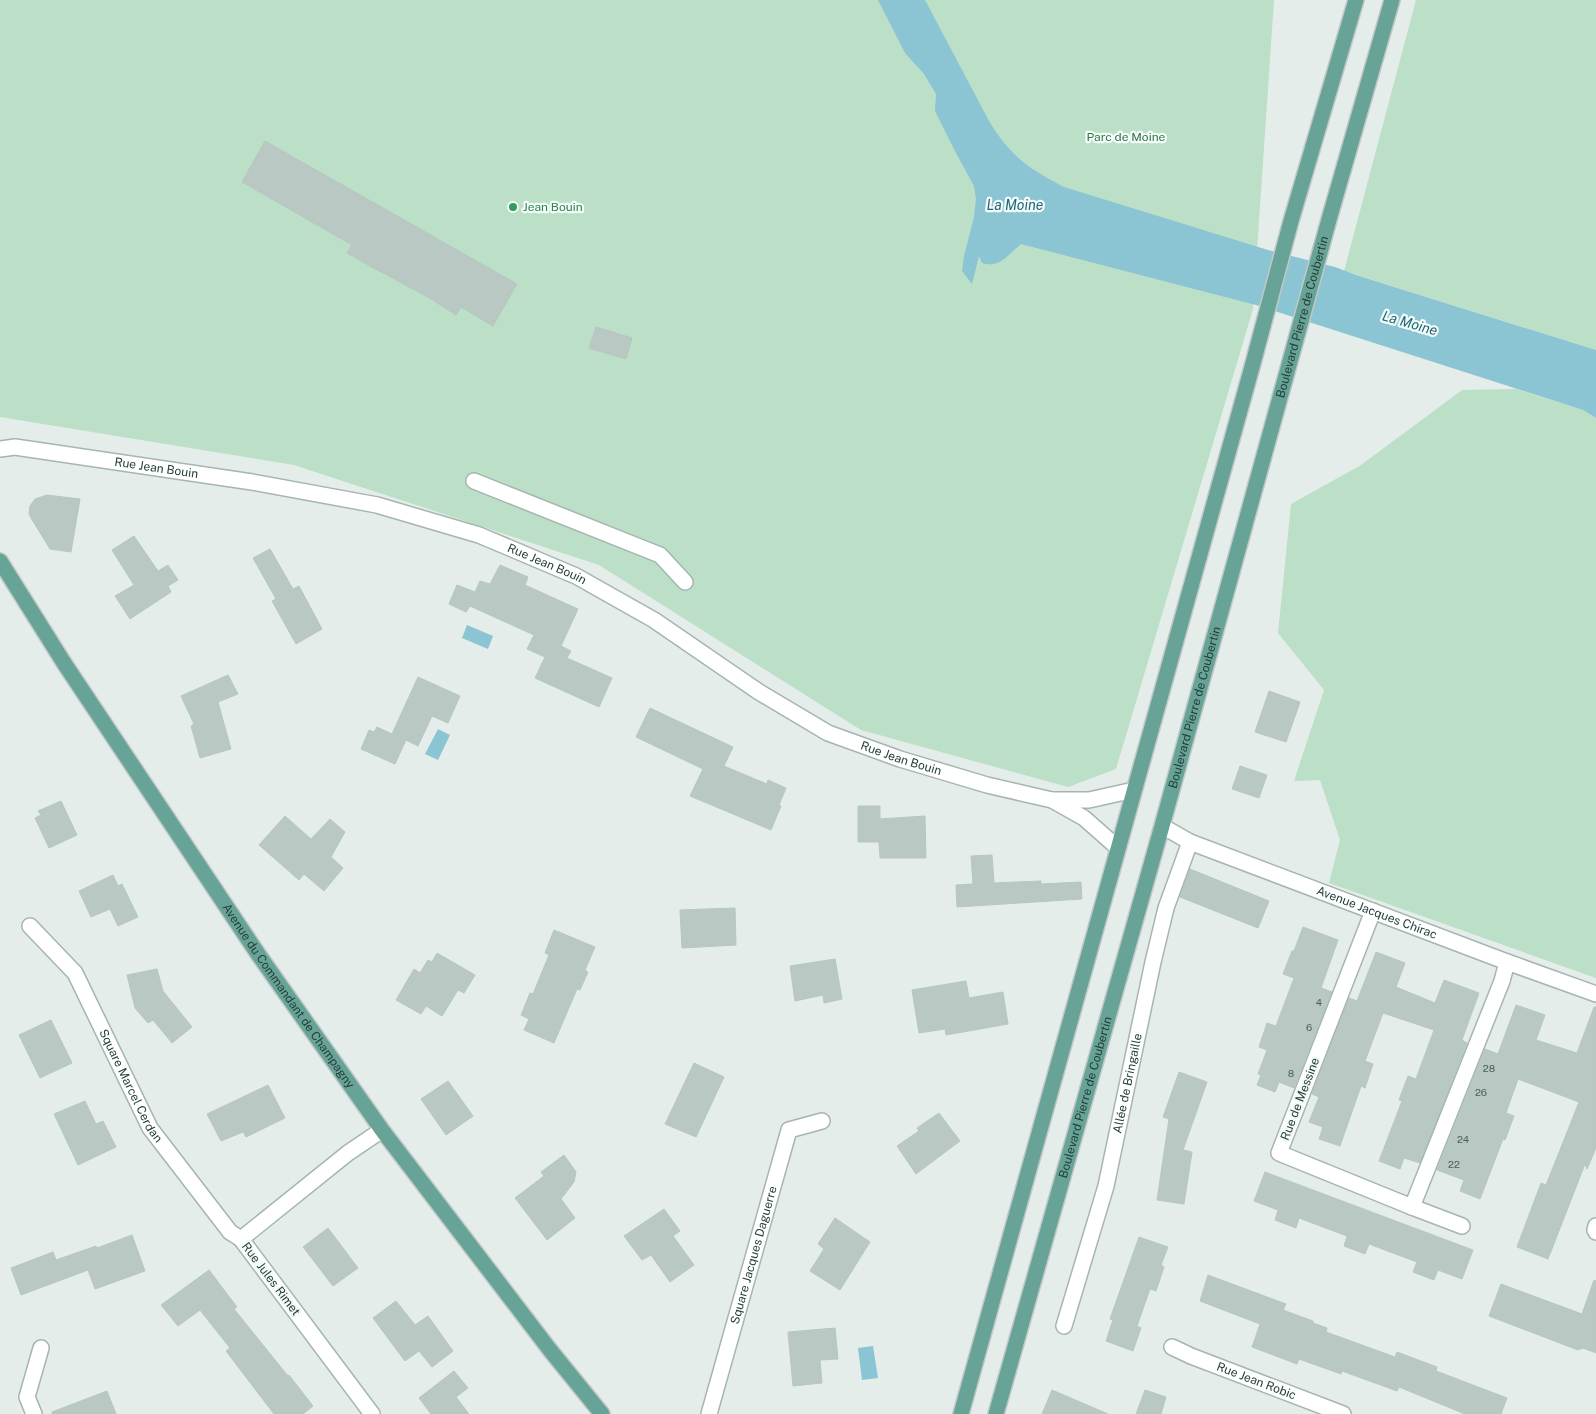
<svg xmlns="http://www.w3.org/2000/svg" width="1596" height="1414" viewBox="0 0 1596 1414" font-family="'Public Sans',sans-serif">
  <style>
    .green { fill: #bcdfc7 }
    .water { fill: #8bc4d3 }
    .building { fill: #b9c8c3; stroke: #b6c7c1 }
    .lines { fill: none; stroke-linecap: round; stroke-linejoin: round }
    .minor-casing { stroke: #a6b5b1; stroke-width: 18 }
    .major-casing { stroke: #c1c9c8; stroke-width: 18 }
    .minor { stroke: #fff; stroke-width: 15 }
    .major { stroke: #68a397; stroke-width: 15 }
    .leisure-dot { fill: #2e9e5b; stroke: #f4faf7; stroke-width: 2 }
    .labels { text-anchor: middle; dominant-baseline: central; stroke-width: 4.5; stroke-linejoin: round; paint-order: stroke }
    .number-label { font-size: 10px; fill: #48615c }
    .park-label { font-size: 12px; fill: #2c774d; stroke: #f4faf7 }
    .leisure-label { font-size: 12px; fill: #27864d; stroke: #f4faf7; text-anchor: start }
    .street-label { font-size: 12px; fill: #233f39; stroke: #f4faf7 }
    .water-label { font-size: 14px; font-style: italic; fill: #1b687d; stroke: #f4faf7 }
  </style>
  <rect width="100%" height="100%" fill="#e4ede9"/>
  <!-- green -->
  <path class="green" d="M0,0H1274L1253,309L1116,769L1068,787L861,730L599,565L294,465L0,417Z
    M1416,0H1596V350L1344,271Z
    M1516,389L1583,410L1596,418V978L1329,883L1340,840L1320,780L1294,781L1324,690L1278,633L1291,504L1361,465L1462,390Z"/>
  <!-- water -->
  <path class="water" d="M878,0H925L989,121C1011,157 1028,168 1064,187L1268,250L1335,267L1356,275L1596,350V418L1583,410L1256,305L1021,244C1009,254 999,269 982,263L979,256L972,284L962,271L964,256L974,217L976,199L974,186L956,153L935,111L936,94L924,74L905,53Z
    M467,625L493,636L488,649L462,638Z
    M438,729L450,735L438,760L425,754Z
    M873,1346L878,1378L862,1380L858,1348Z"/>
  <!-- building -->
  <path class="building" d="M265,141L517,284L493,326L461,307L456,315L428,297L370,266L347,253L352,245L242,182Z
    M596,327L632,338L626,359L589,348Z
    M47,495L80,499L71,552L50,549L31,518L29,513L30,506L35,499Z
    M134,536L158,571L168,565L178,580L168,586L171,592L130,619L115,596L134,585L112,550Z
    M270,549L293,589L299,586L322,629L296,644L272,601L276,599L253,558Z
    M500,565L528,577L525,585L578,609L561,646L571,651L567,658L612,678L599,707L535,678L545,657L527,649L534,635L470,606L466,612L449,604L457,585L475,592L480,581L490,584Z
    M228,675L238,694L218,702L231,749L200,758L191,726L194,724L181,696Z
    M418,677L460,696L448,723L432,716L418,746L406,740L395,764L361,749L369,730L374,732L377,727L392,734Z
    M1269,691L1300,702L1286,742L1255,732Z
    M650,708L733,747L724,766L767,784L768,780L786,788L779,805L781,806L771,830L690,796L703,769L636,737Z
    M1240,766L1267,775L1259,798L1232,789Z
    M61,801L77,835L49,848L35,818L41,815L38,811Z
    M858,806H880V819L925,816L926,858H880L879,842H858Z
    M285,816L311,839L330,819L345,832L331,857L343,868L324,891L304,874L299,880L259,845Z
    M992,855L994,883L1041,881V884L1081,882L1082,899L957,907L956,885L973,884L971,856Z
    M1190,869L1269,901L1258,928L1180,897Z
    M113,875L118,886L122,884L138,917L118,926L110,909L91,917L79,891Z
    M735,908L736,945L682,948L680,910Z
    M1303,927L1338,940L1321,988L1332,992L1294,1088L1279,1082L1275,1092L1257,1085L1261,1075L1258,1074L1267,1050L1259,1047L1267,1023L1276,1026L1294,978L1283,974L1292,951H1294Z
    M554,930L595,947L585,970L588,972L580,990L577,989L554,1043L524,1030L529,1019L521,1015L530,993L533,994L549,955L545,953Z
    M1376,952L1405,963L1396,987L1435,1003L1444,980L1479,993L1462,1040L1467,1043L1420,1163L1404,1158L1400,1169L1379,1161L1402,1101L1399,1100L1408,1076L1416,1079L1434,1030L1383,1013L1365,1061L1373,1064L1365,1088L1361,1086L1340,1146L1319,1139L1323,1127L1309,1122L1319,1097L1312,1094L1349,998L1357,1001Z
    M437,953L475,975L464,993L458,990L442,1016L426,1006L421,1014L396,1000L414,969L420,973L428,960L432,962Z
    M835,959L842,999L824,1003L823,995L795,1001L790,966Z
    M157,969L163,991L192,1027L172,1043L153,1020L148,1023L135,1008L127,975Z
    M966,981L969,998L1003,992L1008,1024L946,1035L945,1029L919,1033L912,990Z
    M1516,1005L1545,1015L1536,1040L1577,1053L1594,1007H1596V1148L1587,1169L1585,1164L1548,1259L1517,1247L1541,1183L1546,1185L1579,1102L1518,1079L1506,1113L1514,1116L1505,1140L1503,1139L1480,1199L1460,1191L1464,1180L1437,1170L1485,1049L1498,1054Z
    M51,1020L72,1063L40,1078L19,1035Z
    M694,1063L724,1077L696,1137L665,1124Z
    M1179,1072L1207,1082L1183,1150L1192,1152L1184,1204L1157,1200L1169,1119L1163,1117Z
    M448,1081L473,1116L446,1135L421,1099Z
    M268,1085L285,1118L246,1137L243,1132L221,1141L207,1114Z
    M85,1101L96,1124L103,1121L116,1147L78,1165L54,1114Z
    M939,1113L960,1141L916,1174L897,1146L919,1131L917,1128Z
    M564,1155L576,1172L574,1182L561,1199L575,1218L547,1240L515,1198L544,1176L541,1172Z
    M1265,1172L1473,1250L1462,1279L1438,1270L1434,1280L1413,1272L1417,1262L1369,1244L1365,1254L1344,1246L1347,1236L1299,1218L1296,1228L1275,1220L1278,1210L1254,1201Z
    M664,1209L680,1231L673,1236L694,1265L670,1282L651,1255L642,1260L624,1236Z
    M835,1218L870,1242L840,1290L810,1271L824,1249L818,1244Z
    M328,1228L358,1268L333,1286L303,1247Z
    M132,1235L145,1271L95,1289L88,1270L21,1295L11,1268L53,1252L56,1260L96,1246L97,1248Z
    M1139,1237L1168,1247L1161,1265L1164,1267L1156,1291L1150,1289L1137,1326L1141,1328L1133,1351L1106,1341L1113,1320L1110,1319Z
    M209,1270L237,1307L234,1309L288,1376L289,1375L313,1406L303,1414H274L226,1351L230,1348L200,1310L178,1326L161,1305Z
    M1208,1275L1286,1304L1283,1310L1313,1321V1323L1327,1328L1326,1332L1395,1357L1397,1352L1437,1367L1436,1371L1507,1398L1501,1414H1465L1399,1387L1397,1391L1342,1371L1341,1374L1299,1359L1297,1364L1252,1347L1260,1324L1200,1301Z
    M1594,1280L1596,1281V1353L1583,1348L1578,1350L1489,1316L1501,1284L1582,1314Z
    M396,1301L415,1325L428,1316L453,1351L432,1367L419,1351L405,1361L373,1318Z
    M835,1328L838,1359L820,1360L822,1383L793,1386L788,1332Z
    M454,1371L468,1388L456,1397L469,1414H431L419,1398Z
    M1052,1390L1108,1414H1042Z
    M1145,1390L1166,1397L1161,1414H1136Z
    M107,1391L116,1414H52V1412Z"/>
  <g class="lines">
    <!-- minor casing -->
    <g class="minor-casing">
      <g id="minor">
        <path id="s1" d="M0,449L15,447L252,482L377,505L479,535L576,576L654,620L759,692L828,733L900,759L987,785L1052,800"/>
        <path d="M474,481L660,555L685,582"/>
        <path id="s2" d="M1162,826L1190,842L1507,962L1596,994"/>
        <path d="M1118,848L1084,818L1052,800H1089L1134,790"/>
        <path d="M1373,911L1279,1153L1412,1207L1502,981L1507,962"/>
        <path id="s3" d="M30,926L75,973L150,1128L230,1232L241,1239"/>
        <path d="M1412,1207L1462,1226"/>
        <path d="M1596,1226L1595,1230L1596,1232"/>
        <path id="s4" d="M1064,1326L1106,1186L1153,962L1166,908L1190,842"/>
        <path id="s5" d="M1172,1347L1191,1356L1343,1414"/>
        <path d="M34,1414L27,1397L41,1348"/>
        <path d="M372,1414L241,1239L348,1153L382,1130"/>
        <path id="s6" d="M709,1414L789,1130L822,1121"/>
      </g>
    </g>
    <!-- major casing -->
    <g class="major-casing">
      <g id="major">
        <path id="s7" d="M0,561L64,663L258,954L382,1130L550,1350L602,1414"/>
        <path d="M961,1414L1252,367L1291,221L1356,0"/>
        <path id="s8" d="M996,1414L1162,826L1330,216L1392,0"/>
      </g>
    </g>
    <!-- minor -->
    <use href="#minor" class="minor"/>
    <!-- major -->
    <use href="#major" class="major"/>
  </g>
  <!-- markers -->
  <circle class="leisure-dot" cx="513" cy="207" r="5"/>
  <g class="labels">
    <!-- number labels -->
    <g class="number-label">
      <text x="1319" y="1002">4</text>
      <text x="1309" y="1027">6</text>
      <text x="1489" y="1068">28</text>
      <text x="1291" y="1073">8</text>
      <text x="1481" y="1092">26</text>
      <text x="1463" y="1139">24</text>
      <text x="1454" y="1164">22</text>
    </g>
    <!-- park labels -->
    <g class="park-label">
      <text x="1126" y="137">Parc de Moine</text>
    </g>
    <!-- leisure labels -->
    <g class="leisure-label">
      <text x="523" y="207">Jean Bouin</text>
    </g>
    <!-- street labels -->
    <g class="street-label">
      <text stroke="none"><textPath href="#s8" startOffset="1139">Boulevard Pierre de Coubertin</textPath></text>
      <text stroke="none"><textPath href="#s1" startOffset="158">Rue Jean Bouin</textPath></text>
      <text stroke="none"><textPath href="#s1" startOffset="562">Rue Jean Bouin</textPath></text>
      <text stroke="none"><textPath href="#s8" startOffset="734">Boulevard Pierre de Coubertin</textPath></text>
      <text stroke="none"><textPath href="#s1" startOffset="968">Rue Jean Bouin</textPath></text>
      <text stroke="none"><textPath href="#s2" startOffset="232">Avenue Jacques Chirac</textPath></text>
      <text stroke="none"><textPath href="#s7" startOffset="522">Avenue du Commandant de Champagny</textPath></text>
      <text stroke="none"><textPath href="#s4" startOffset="251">Allée de Bringaille</textPath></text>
      <text stroke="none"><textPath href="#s3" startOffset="191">Square Marcel Cerdan</textPath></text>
      <text stroke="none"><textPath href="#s8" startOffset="329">Boulevard Pierre de Coubertin</textPath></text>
      <text transform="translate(1300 1099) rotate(-69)">Rue de Messine</text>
      <text stroke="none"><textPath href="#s6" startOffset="165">Square Jacques Daguerre</textPath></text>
      <text transform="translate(271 1279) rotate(53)">Rue Jules Rimet</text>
      <text stroke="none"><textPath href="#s5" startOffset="91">Rue Jean Robic</textPath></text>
    </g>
    <!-- water labels -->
    <g class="water-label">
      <text x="1015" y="205">La Moine</text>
      <text transform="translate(1410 323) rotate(16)">La Moine</text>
    </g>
  </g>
</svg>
